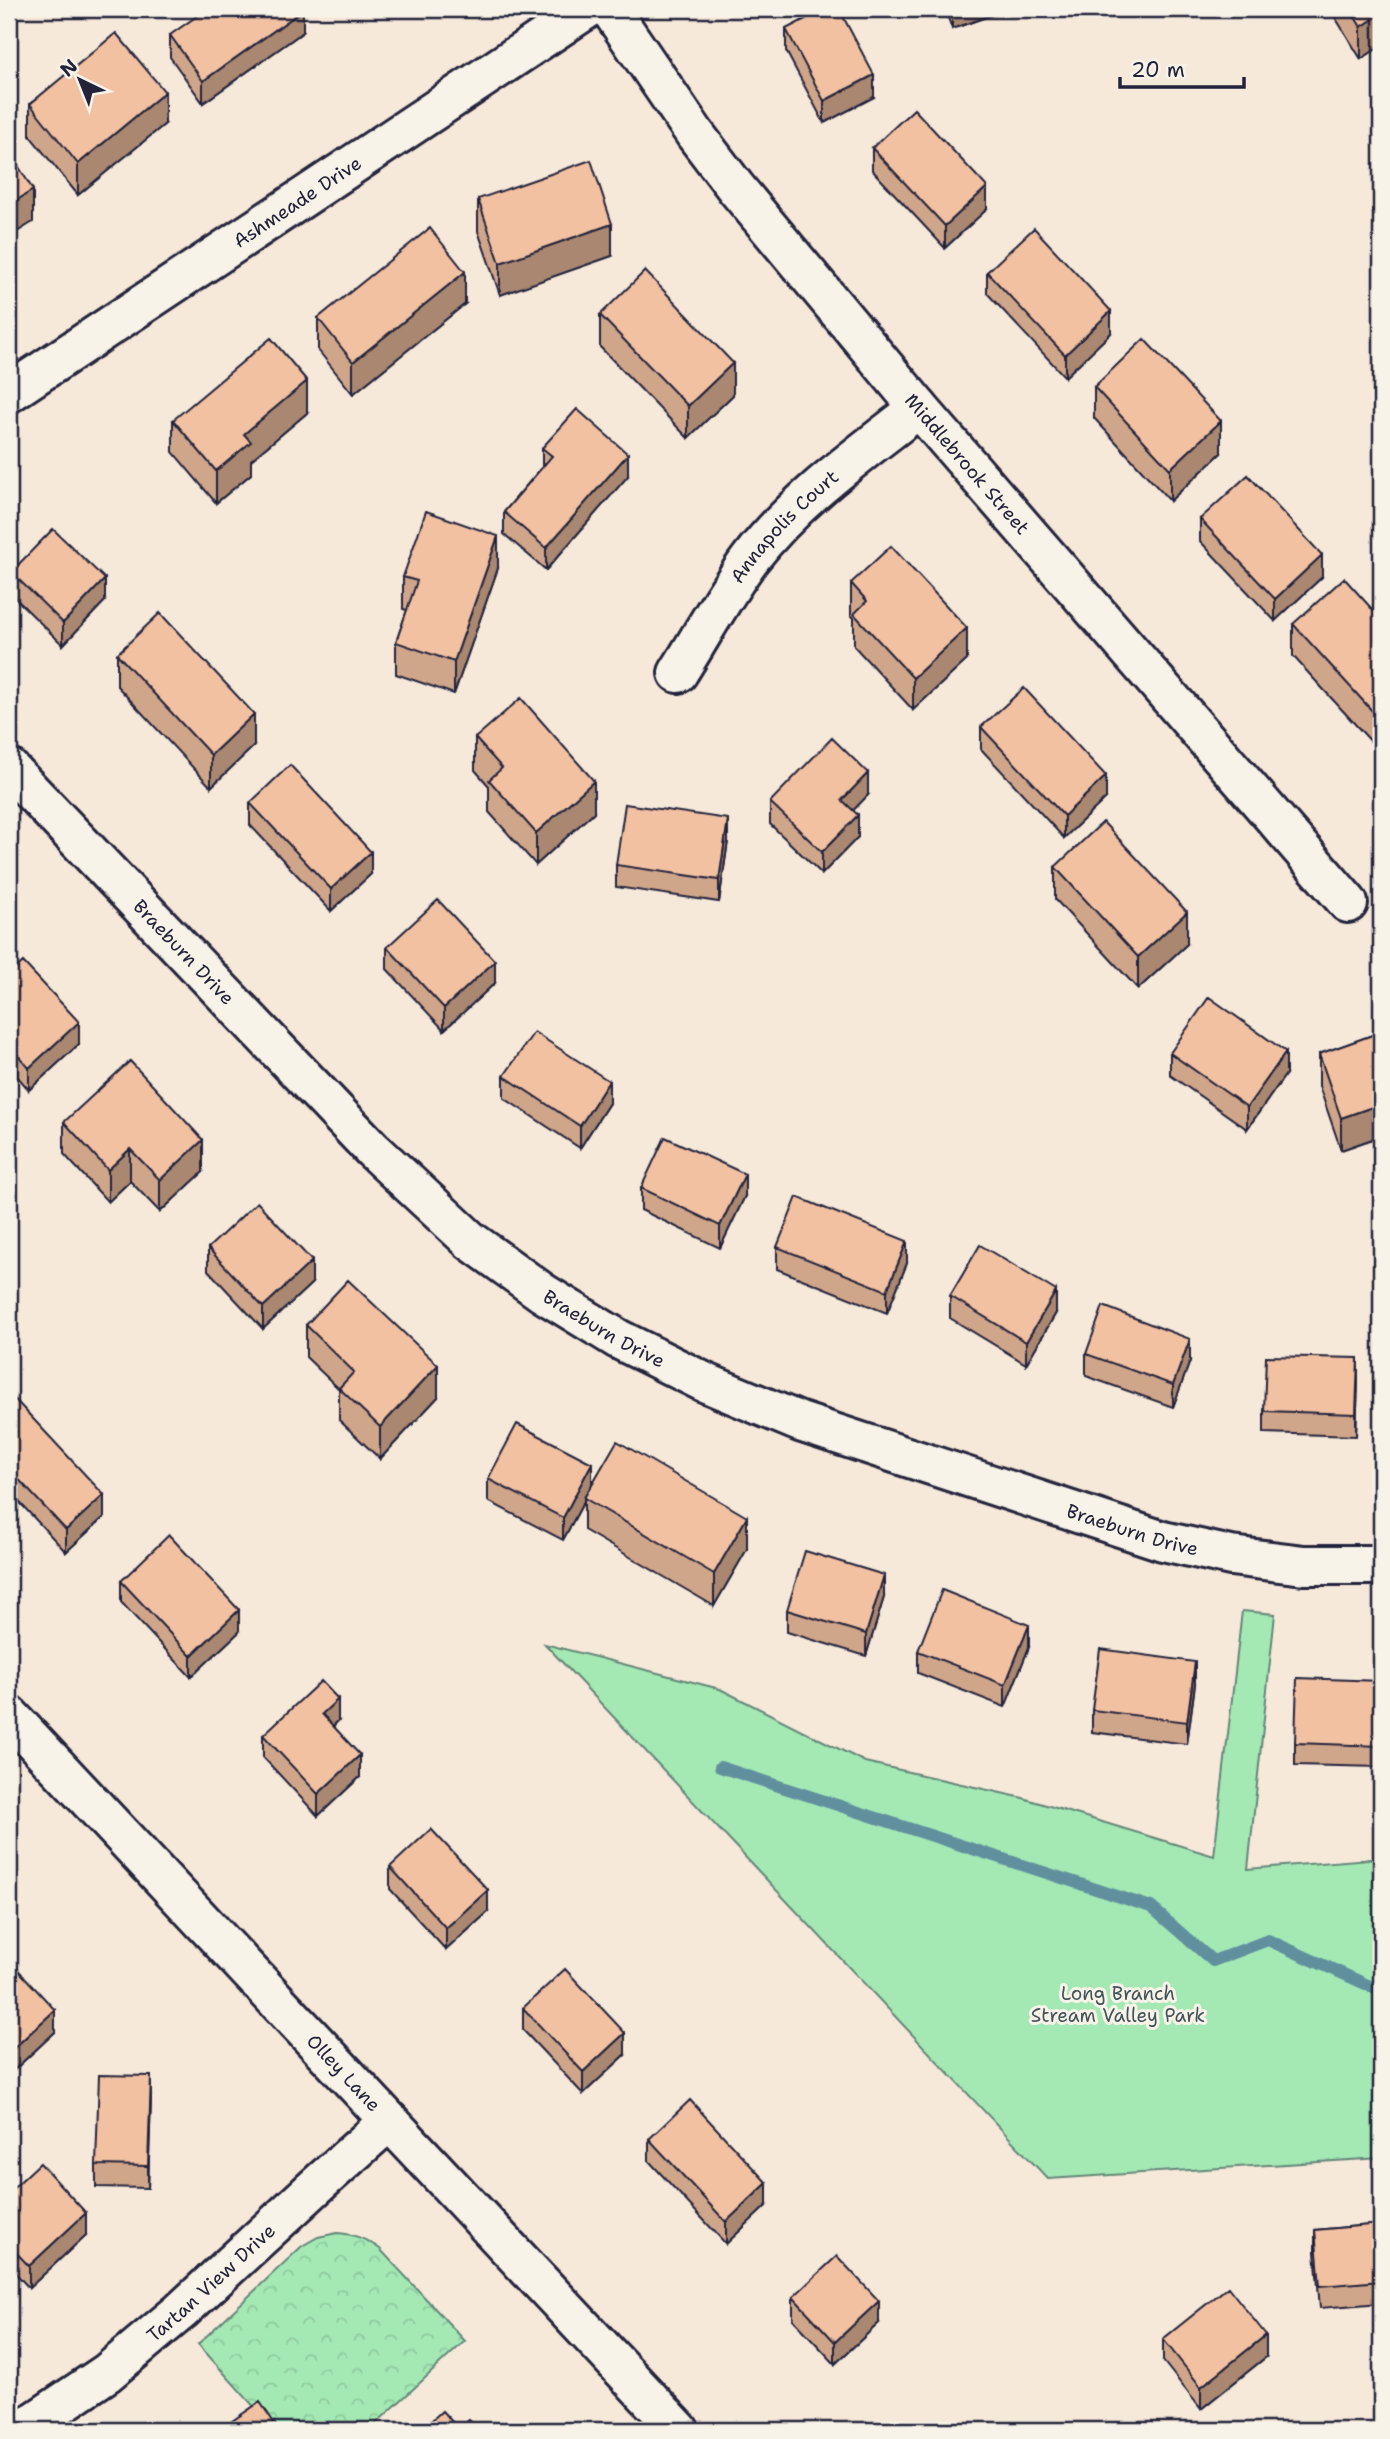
<svg xmlns="http://www.w3.org/2000/svg" width="1390" height="2439" viewBox="0 0 1390 2439" font-family="'Shantell Sans',sans-serif">
  <style>
    .green { fill: #a4e9b4; stroke: #638678; stroke-width: 2 }
    .forest { fill: url(#forest-crowns); stroke: #638678; stroke-width: 2 }
    .lines { fill: none; stroke-linecap: round; stroke-linejoin: round }
    .stream { stroke: #60909e; stroke-width: 12 }
    .minor-casing { stroke: #22223b; stroke-width: 44 }
    .tertiary-casing { stroke: #22223b; stroke-width: 44 }
    .secondary-casing { stroke: #22223b; stroke-width: 44 }
    .minor { stroke: #f7f3e8; stroke-width: 38 }
    .tertiary { stroke: #f7f3e8; stroke-width: 38 }
    .secondary { stroke: #f7f3e8; stroke-width: 38 }
    .wall { fill: #d0a68b; stroke: #22223b; stroke-width: 2 }
    .shaded-wall { fill: #a98771; stroke: #22223b; stroke-width: 2 }
    .building { fill: #f2c1a2; stroke: #22223b; stroke-width: 2 }
    .labels { text-anchor: middle; dominant-baseline: central; stroke-width: 6; stroke-linejoin: round; paint-order: stroke }
    .street-label { font-size: 19px; fill: #22223b; stroke: #f7f3e8 }
    .park-label { font-size: 19px; fill: #425459; stroke: #f7f3e8 }
  </style>
  <defs>
    <pattern id="forest-crowns" width="20" height="18" patternUnits="userSpaceOnUse" patternTransform="scale(1.75)"><rect width="20" height="18" fill="#a4e9b4"/><path d="M2 6a3 3 0 1 1 6 0M12 15a3 3 0 1 1 6 0" fill="none" stroke="#8dc89c"/></pattern>
  </defs>
  <rect width="100%" height="100%" fill="#f6e9da"/>
  <filter id="ink" filterUnits="userSpaceOnUse"><feTurbulence type="fractalNoise" baseFrequency=".0143" numOctaves="2"/><feDisplacementMap in="SourceGraphic" scale="14" xChannelSelector="R" yChannelSelector="G"/><feConvolveMatrix kernelMatrix="1 2 1 2 8 2 1 2 1" color-interpolation-filters="sRGB"/></filter>
  <g filter="url(#ink)">
    <!-- green -->
    <path class="green" d="M1242,1611L1275,1614L1248,1869L1381,1858V2158L1048,2179L545,1644L720,1689L865,1762L1023,1798L1214,1856Z"/>
    <!-- forest -->
    <path class="forest" d="M337,2233C354,2234 366,2239 380,2249L465,2341L369,2430H275L198,2344L302,2246L318,2237Z"/>
    <g class="lines">
      <!-- stream -->
      <path class="stream" d="M720,1767L1151,1907L1213,1961L1268,1940L1381,1991"/>
      <!-- minor casing -->
      <g class="minor-casing">
        <g id="minor">
          <path id="s1" d="M610,9L695,134L736,188L919,408L1348,903"/>
          <path id="s2" d="M9,393L587,9"/>
          <path id="s3" d="M678,673C702,635 724,594 750,559C796,499 860,454 919,408"/>
          <path id="s4" d="M22,2430L107,2373L181,2311L314,2188L389,2121"/>
        </g>
      </g>
      <!-- tertiary casing -->
      <g class="tertiary-casing">
        <g id="tertiary">
          <path id="s5" d="M9,768L373,1150L471,1241L543,1293L618,1339L704,1382L800,1422L1163,1541L1231,1556L1304,1565H1381"/>
        </g>
      </g>
      <!-- secondary casing -->
      <g class="secondary-casing">
        <g id="secondary">
          <path id="s6" d="M9,1715L679,2430"/>
        </g>
      </g>
      <!-- minor -->
      <use href="#minor" class="minor"/>
      <!-- tertiary -->
      <use href="#tertiary" class="tertiary"/>
      <!-- secondary -->
      <use href="#secondary" class="secondary"/>
    </g>
    <!-- wall -->
    <path class="wall" d="M945,9H1009L952,29Z
      M1330,9H1381V46L1361,59Z
      M786,29L874,97L824,123L786,51Z
      M303,32L203,103L170,57V35Z
      M30,104L165,124L78,195L30,136Z
      M872,148L987,209L945,248L872,170Z
      M478,199L612,256L500,295L478,231Z
      M987,272L1111,333L1065,377L987,293Z
      M465,304L353,394L318,350V318Z
      M600,315L733,395L688,438L600,347Z
      M1094,387L1221,453L1170,501L1094,418Z
      M307,413L251,460V474L216,503L173,452V420Z
      M542,448L628,476L546,570L504,534V512L542,467Z
      M1200,519L1322,577L1275,621L1200,541Z
      M498,568L454,694L396,674V642L407,610L403,609V577Z
      M11,572L105,601L63,645L11,594Z
      M851,583L967,660L913,710L854,646V618L851,615Z
      M1381,619V741L1375,746L1293,656V624Z
      M117,654L254,746L211,787L117,686Z
      M981,727L1106,798L1064,838L981,749Z
      M475,738L594,812L536,865L489,812V786L475,770Z
      M868,795L853,810L858,837L822,874L770,824V802Z
      M250,803L371,874L331,911L250,825Z
      M728,841L719,902L616,887V865Z
      M1055,867L1187,944L1138,989L1055,899Z
      M387,947L495,983L444,1030L387,969Z
      M9,975L79,1044L29,1090L17,1076L9,1084Z
      M1381,1032V1136L1341,1150L1319,1086V1054Z
      M1170,1053L1286,1074L1247,1129L1170,1075Z
      M504,1076L609,1103L580,1148L504,1098Z
      M64,1122L203,1172L160,1212L130,1181L108,1202L64,1154Z
      M641,1188L745,1196L720,1248L641,1210Z
      M777,1247L907,1263L887,1313L777,1269Z
      M208,1248L312,1283L263,1329L208,1270Z
      M950,1296L1056,1313L1026,1364L950,1318Z
      M306,1325L438,1397L380,1459L339,1420V1389L306,1357Z
      M1086,1354L1190,1361L1173,1407L1086,1376Z
      M1358,1380L1356,1436L1264,1433V1411Z
      M9,1393L104,1517L66,1552L9,1491Z
      M488,1479L592,1483L747,1549L714,1606L584,1530V1501L563,1540L488,1501Z
      M121,1581L239,1632L191,1677L121,1602Z
      M884,1597L866,1656L787,1632V1610Z
      M1029,1647L1005,1707L918,1673V1651Z
      M1381,1681V1767L1295,1765V1743Z
      M1195,1684L1187,1744L1092,1732V1710Z
      M338,1721L333,1726L360,1777L318,1816L263,1757V1735Z
      M390,1867L488,1912L446,1950L390,1889Z
      M9,1960L55,2032L14,2070L9,2065Z
      M523,2008L625,2055L583,2094L523,2030Z
      M151,2098L148,2188L96,2187V2165Z
      M649,2139L767,2205L726,2244L649,2161Z
      M9,2192L86,2235L29,2288L9,2266Z
      M1381,2224V2303L1320,2308L1315,2252V2230Z
      M793,2297L879,2323L835,2364L793,2319Z
      M1163,2339L1266,2357L1201,2409L1163,2361Z"/>
    <!-- shaded-wall -->
    <path class="shaded-wall" d="M952,9H1009L952,29Z
      M303,10V32L203,103V81Z
      M1381,14V46L1361,59V27Z
      M874,75V97L824,123V101Z
      M165,92V124L78,195V164Z
      M987,187V209L945,248V226Z
      M33,190V222L9,237V205Z
      M612,224V256L500,295V263Z
      M465,272V304L353,394V362Z
      M1111,311V333L1065,377V355Z
      M733,363V395L688,438V406Z
      M307,381V413L251,460V474L216,503V471L244,434Z
      M1221,421V453L1170,501V469Z
      M628,454V476L546,570V548Z
      M498,536V568L454,694V662Z
      M1322,555V577L1275,621V599Z
      M105,579V601L63,645V623Z
      M967,628V660L913,710V678Z
      M1381,709V741L1375,746V714Z
      M254,714V746L211,787V755Z
      M868,773V795L842,822V800Z
      M1106,776V798L1064,838V816Z
      M594,781V812L536,865V833Z
      M858,815V837L822,874V852Z
      M728,819V841L719,902V880Z
      M371,852V874L331,911V889Z
      M1187,912V944L1138,989V957Z
      M495,961V983L444,1030V1008Z
      M79,1022V1044L29,1090V1068Z
      M1286,1052V1074L1247,1129V1107Z
      M17,1054V1076L9,1084V1062Z
      M609,1081V1103L580,1148V1126Z
      M1381,1104V1136L1341,1150V1118Z
      M203,1140V1172L160,1212V1180Z
      M130,1149V1181L108,1202V1170Z
      M745,1174V1196L720,1248V1226Z
      M907,1241V1263L887,1313V1291Z
      M312,1261V1283L263,1329V1307Z
      M1056,1291V1313L1026,1364V1342Z
      M1190,1339V1361L1173,1407V1385Z
      M1358,1358V1380L1356,1436V1414Z
      M438,1365V1397L380,1459V1427Z
      M592,1463V1485L584,1498V1501L563,1540V1518Z
      M104,1495V1517L66,1552V1530Z
      M747,1517V1549L714,1606V1574Z
      M884,1575V1597L866,1656V1634Z
      M239,1610V1632L191,1677V1656Z
      M1029,1625V1647L1005,1707V1685Z
      M1195,1662V1684L1187,1744V1722Z
      M338,1699V1721L322,1736V1714Z
      M360,1755V1777L318,1816V1794Z
      M488,1890V1912L446,1950V1928Z
      M55,2010V2032L14,2070V2048Z
      M625,2033V2055L583,2094V2072Z
      M151,2076V2098L148,2188V2166Z
      M767,2183V2205L726,2244V2222Z
      M86,2213V2235L29,2288V2266Z
      M879,2301V2323L835,2364V2342Z
      M1266,2335V2357L1201,2409V2387Z"/>
    <!-- building -->
    <path class="building" d="M207,9H302L303,10L203,81L170,35Z
      M825,9H839L874,75L824,101L786,29Z
      M1350,9H1381V14L1361,27Z
      M116,33L165,92L78,164L30,104Z
      M914,109L987,187L945,226L872,148Z
      M9,151L33,190L9,205Z
      M591,160L612,224L500,263L478,199Z
      M430,228L465,272L353,362L318,318Z
      M1034,228L1111,311L1065,355L987,272Z
      M645,271L733,363L688,406L600,315Z
      M271,338L307,381L244,434L251,442L216,471L173,420Z
      M1144,339L1221,421L1170,469L1094,387Z
      M577,409L628,454L546,548L504,512L552,456L542,448Z
      M1248,475L1322,555L1275,599L1200,519Z
      M426,511L498,536L454,662L396,642L417,581L403,577Z
      M53,529L105,579L63,623L11,572Z
      M891,546L967,628L913,678L854,614L867,601L851,583Z
      M1344,578L1381,619V709L1375,714L1293,624Z
      M160,613L254,714L211,755L117,654Z
      M1024,688L1106,776L1064,816L981,727Z
      M521,698L594,781L536,833L489,780L502,768L475,738Z
      M832,738L868,773L842,800L858,815L822,852L770,802Z
      M290,765L371,852L331,889L250,803Z
      M625,804L728,819L719,880L616,865Z
      M1103,822L1187,912L1138,957L1055,867Z
      M438,900L495,961L444,1008L387,947Z
      M23,962L79,1022L29,1068L17,1054L9,1062V975Z
      M1209,997L1286,1052L1247,1107L1170,1053Z
      M534,1032L609,1081L580,1126L504,1076Z
      M1381,1032V1104L1341,1118L1319,1054Z
      M130,1061L203,1140L160,1180L130,1149L108,1170L64,1122Z
      M665,1137L745,1174L720,1226L641,1188Z
      M797,1197L907,1241L887,1291L777,1247Z
      M257,1202L312,1261L263,1307L208,1248Z
      M980,1245L1056,1291L1026,1342L950,1296Z
      M348,1280L438,1365L380,1427L339,1388L354,1372L306,1325Z
      M1103,1306L1190,1339L1173,1385L1086,1354Z
      M1266,1356L1358,1358L1356,1414L1264,1411Z
      M9,1393L104,1495L66,1530L9,1469Z
      M517,1424L592,1463L563,1518L488,1479Z
      M617,1441L747,1517L714,1574L584,1498Z
      M169,1535L239,1610L191,1656L121,1581Z
      M805,1551L884,1575L866,1634L787,1610Z
      M942,1590L1029,1625L1005,1685L918,1651Z
      M1100,1649L1195,1662L1187,1722L1092,1710Z
      M1297,1678L1381,1681V1746L1295,1743Z
      M321,1681L338,1699L322,1714L360,1755L318,1794L263,1735Z
      M431,1829L488,1890L446,1928L390,1867Z
      M9,1960L55,2010L14,2048L9,2043Z
      M565,1969L625,2033L583,2072L523,2008Z
      M99,2075L151,2076L148,2166L96,2165Z
      M690,2100L767,2183L726,2222L649,2139Z
      M40,2163L86,2213L29,2266L9,2245V2192Z
      M1381,2224V2281L1320,2286L1315,2230Z
      M837,2256L879,2301L835,2342L793,2297Z
      M1228,2287L1266,2335L1201,2387L1163,2339Z
      M260,2402L279,2430H219Z
      M442,2411L459,2429L469,2420L479,2430H421Z"/>
  </g>
  <g class="labels">
    <!-- street labels -->
    <g class="street-label">
      <text stroke="none"><textPath href="#s2" startOffset="346">Ashmeade Drive</textPath></text>
      <text stroke="none"><textPath href="#s1" startOffset="579">Middlebrook Street</textPath></text>
      <text stroke="none"><textPath href="#s3" startOffset="182">Annapolis Court</textPath></text>
      <text stroke="none"><textPath href="#s5" startOffset="254">Braeburn Drive</textPath></text>
      <text stroke="none"><textPath href="#s5" startOffset="821">Braeburn Drive</textPath></text>
      <text stroke="none"><textPath href="#s5" startOffset="1388">Braeburn Drive</textPath></text>
      <text stroke="none"><textPath href="#s6" startOffset="490">Olley Lane</textPath></text>
      <text stroke="none"><textPath href="#s4" startOffset="240">Tartan View Drive</textPath></text>
    </g>
    <!-- park labels -->
    <g class="park-label">
      <text x="1118" y="1993">Long Branch<tspan x="1118" dy="22">Stream Valley Park</tspan></text>
    </g>
  </g>
  <!-- margin -->
  <rect width="1390" height="2439" fill="none" stroke="#f7f3e8" stroke-width="35"/>
  <rect x="18" y="18" width="1355" height="2404" fill="none" stroke="#22223b" stroke-width="2.5" filter="url(#ink)"/>
  <!-- north arrow -->
  <g transform="translate(80 80) rotate(317)" stroke="#f7f3e8" stroke-width="5" paint-order="stroke">
  <path d="M0-5L12 26L0 18L-12 26Z" fill="#22223b"/>
  <text y="-10" font-size="19" font-weight="bold" text-anchor="middle" fill="#22223b">N</text>
  </g>
  <!-- scale -->
  <path d="M1120 77v10h124v-10" fill="none" stroke="#22223b" stroke-width="3.5"/>
  <text x="1131" y="77" font-size="21" fill="#22223b" stroke="#f7f3e8" stroke-width="5" paint-order="stroke">20 m</text>
</svg>
